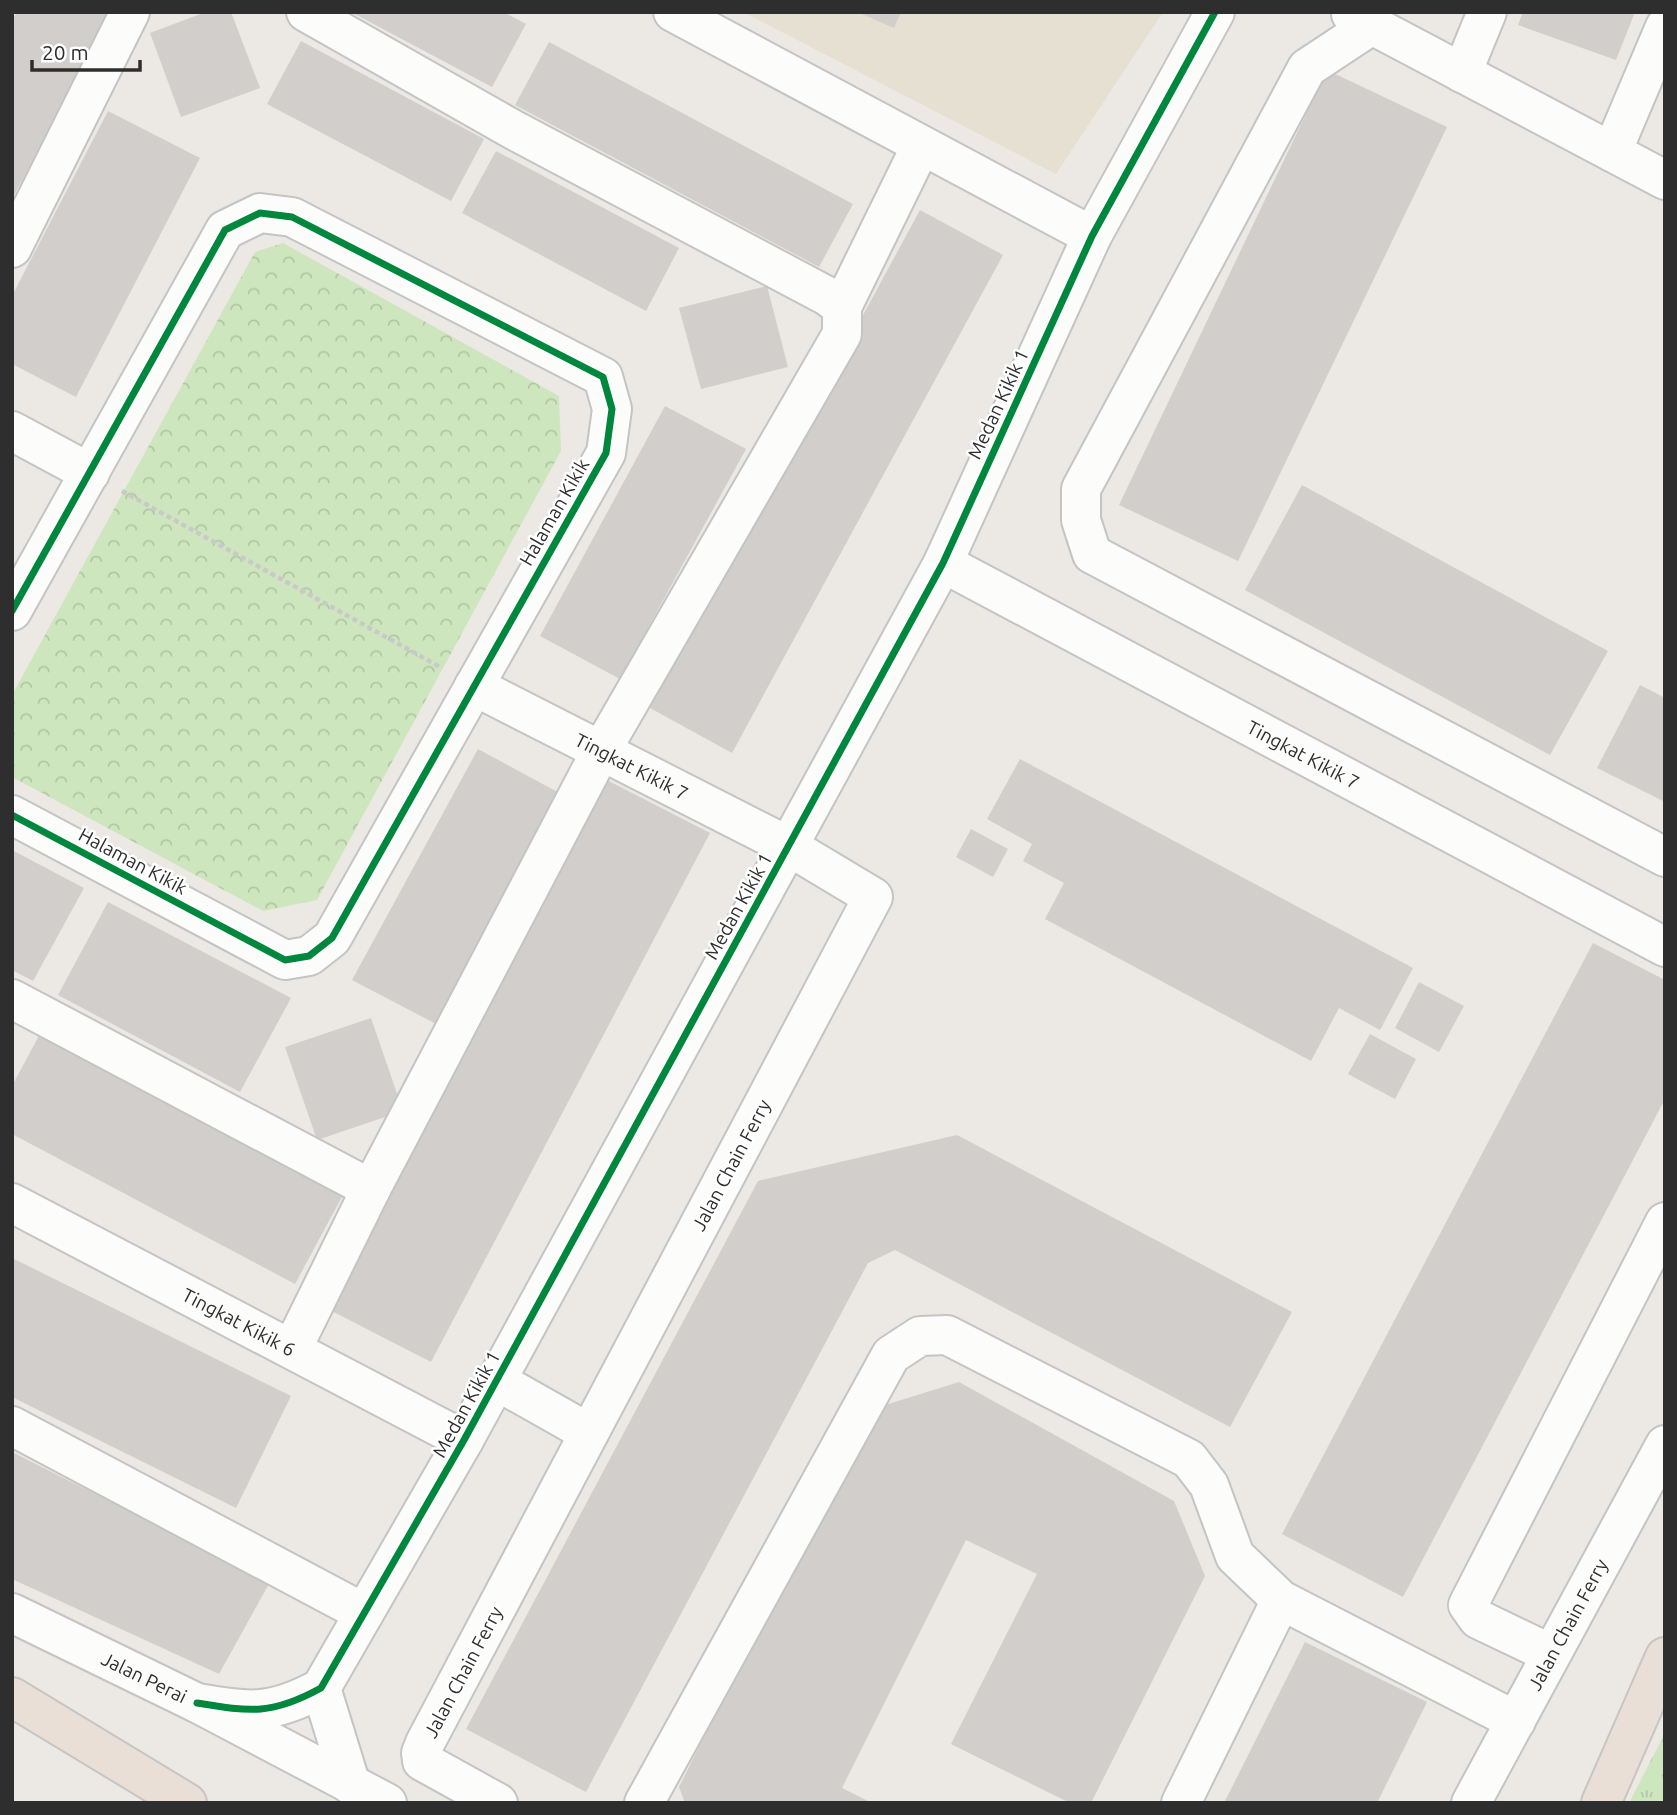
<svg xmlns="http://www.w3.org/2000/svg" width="1677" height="1815" viewBox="0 0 1677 1815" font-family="Ubuntu,sans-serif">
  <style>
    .education { fill: #e6e0d3 }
    .grass { fill: url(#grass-tufts) }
    .park { fill: url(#park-crowns) }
    .building { fill: #d1cecb }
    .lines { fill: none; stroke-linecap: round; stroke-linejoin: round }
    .minor-casing { stroke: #c5c4c5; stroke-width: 42 }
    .highway-casing { stroke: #c6c5c4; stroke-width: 42 }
    .path { stroke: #c9c9c8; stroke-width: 4.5; stroke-dasharray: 5 3.5; stroke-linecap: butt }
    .minor { stroke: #fcfcfb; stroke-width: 38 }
    .highway { stroke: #eadfd6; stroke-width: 38 }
    .cycleway-casing { stroke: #fff; stroke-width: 11 }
    .cycleway { stroke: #00873e; stroke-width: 7 }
    .labels { text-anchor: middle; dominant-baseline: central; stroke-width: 5; stroke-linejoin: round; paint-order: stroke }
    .street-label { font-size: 19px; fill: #2e2e2e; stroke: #fff }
  </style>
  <defs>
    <pattern id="grass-tufts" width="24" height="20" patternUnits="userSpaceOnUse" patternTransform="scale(1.75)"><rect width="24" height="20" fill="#cee6be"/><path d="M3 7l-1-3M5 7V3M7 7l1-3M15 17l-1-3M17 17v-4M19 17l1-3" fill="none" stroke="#b1c6a4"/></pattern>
    <pattern id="park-crowns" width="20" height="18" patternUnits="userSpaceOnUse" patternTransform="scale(1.75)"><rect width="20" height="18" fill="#cee6be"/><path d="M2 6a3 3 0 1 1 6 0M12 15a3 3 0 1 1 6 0" fill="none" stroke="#b1c6a4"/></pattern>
  </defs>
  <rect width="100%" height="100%" fill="#ece8e4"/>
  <!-- education -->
  <path class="education" d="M743,12H1163L1056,174Z"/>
  <!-- grass -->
  <path class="grass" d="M1665,1733V1803H1630L1632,1797Z"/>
  <!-- park -->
  <path class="park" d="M283,243L559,396L561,451L317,900L263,911L12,777V695L255,252Z"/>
  <!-- building -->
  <path class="building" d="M17,12H113L12,199V21Z
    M206,12H231L260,88L181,117L150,33Z
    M351,12H503L526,24L492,87Z
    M857,12H901L894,28Z
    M1523,12H1635L1616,60L1518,25Z
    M301,41L484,139L451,201L267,104Z
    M549,42L853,204L819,267L515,105Z
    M1327,70L1447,127L1238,561L1119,505Z
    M108,111L200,158L76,397L12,364V296Z
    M496,151L679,248L646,311L462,213Z
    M920,210L1003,255L732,753L650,708Z
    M767,286L788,367L701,389L679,308Z
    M665,406L746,449L620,679L540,636Z
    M1302,485L1608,651L1550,755L1245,590Z
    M1640,685L1665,698V802L1597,768Z
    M478,749L563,795L438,1025L352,980Z
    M1020,759L1413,968L1380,1030L1339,1008L1311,1061L1045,919L1064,883L1023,861L1032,844L987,819Z
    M601,777L710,833L431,1362L322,1306Z
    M971,829L1008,849L993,877L956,857Z
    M12,850L84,888L33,981L12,970Z
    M108,902L291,998L240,1092L58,995Z
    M1593,943L1665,980V1099L1403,1597L1282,1534Z
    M1419,982L1464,1006L1439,1052L1395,1028Z
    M371,1018L403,1111L317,1140L285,1047Z
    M41,1032L344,1193L295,1284L12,1134V1086Z
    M1370,1034L1416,1059L1395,1099L1348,1074Z
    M957,1135L1292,1312L1230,1427L895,1250L868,1263L586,1792L466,1729L758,1181Z
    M12,1258L291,1396L236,1508L12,1397Z
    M959,1382L1174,1501L1205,1576L1091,1803H1070L951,1744L1037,1574L966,1540L842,1788L872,1803H685L679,1787L866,1411Z
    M12,1452L270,1582L219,1674L12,1579Z
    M1305,1642L1427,1702L1377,1803H1224Z"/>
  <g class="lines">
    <!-- minor casing -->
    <g class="minor-casing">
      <g id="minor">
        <path d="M673,12L1092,236"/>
        <path d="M1351,14L1665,180"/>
        <path d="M1372,25L1307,68L1081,489V520L1092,554L1665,857"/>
        <path d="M1462,73L1487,12"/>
        <path d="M1612,152L1665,27"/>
        <path d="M12,248L130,12"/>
        <path d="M842,307L921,146"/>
        <path d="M12,431L90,473"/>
        <path id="s1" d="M943,563L1665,947"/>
        <path d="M12,611L225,230L260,213L292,217L603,377L612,409L606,453L332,938L309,956L285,960L12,815"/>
        <path id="s2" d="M474,686L788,846L873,897L425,1743L421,1753L422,1761L498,1803"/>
        <path d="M12,999L371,1189"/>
        <path id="s3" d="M12,1203L464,1440"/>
        <path d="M292,1349L371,1189L601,751L842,334V307L827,296L512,129L306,12"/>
        <path d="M497,1381L589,1433"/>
        <path d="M12,1426L364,1613"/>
        <path id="s4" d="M12,1613L197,1703L387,1803"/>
        <path d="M1551,1654L1478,1619L1468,1605L1665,1222"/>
        <path d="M321,1688L351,1785"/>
        <path d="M197,1703C251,1712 272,1715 321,1688L464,1440L943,563L1092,236L1215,12"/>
        <path d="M644,1803L891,1355L920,1336L947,1335L1189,1459L1209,1485L1235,1556L1281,1600L1516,1721"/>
        <path d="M1181,1803L1281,1600"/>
        <path id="s5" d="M1471,1803L1665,1445"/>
      </g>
    </g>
    <!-- highway casing -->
    <g class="highway-casing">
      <path id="highway" d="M12,1697L187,1803
        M1601,1803L1665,1657"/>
    </g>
    <!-- path -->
    <path class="path" d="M122,491L442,668"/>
    <!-- minor -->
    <use href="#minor" class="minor"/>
    <!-- highway -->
    <use href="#highway" class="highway"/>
    <!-- cycleway casing -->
    <g class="cycleway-casing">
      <path id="cycleway" d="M12,611L225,230L260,213L292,217L603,377L612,409L606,453L332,938L309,956L285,960L12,815
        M197,1703C251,1712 272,1715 321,1688L464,1440L943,563L1092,236L1215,12"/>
    </g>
    <!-- cycleway -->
    <use href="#cycleway" class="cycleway"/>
  </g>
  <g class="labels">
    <!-- street labels -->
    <g class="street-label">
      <text transform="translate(998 404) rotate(-65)">Medan Kikik 1</text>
      <text transform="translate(554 512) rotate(-60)">Halaman Kikik</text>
      <text stroke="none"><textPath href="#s1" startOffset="408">Tingkat Kikik 7</textPath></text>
      <text stroke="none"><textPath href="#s2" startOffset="177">Tingkat Kikik 7</textPath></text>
      <text transform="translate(133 861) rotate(28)">Halaman Kikik</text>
      <text transform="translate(738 906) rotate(-61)">Medan Kikik 1</text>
      <text transform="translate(731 1165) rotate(-62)">Jalan Chain Ferry</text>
      <text stroke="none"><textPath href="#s3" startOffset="256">Tingkat Kikik 6</textPath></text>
      <text transform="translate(466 1404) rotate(-61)">Medan Kikik 1</text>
      <text stroke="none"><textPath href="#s5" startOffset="203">Jalan Chain Ferry</textPath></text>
      <text transform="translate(463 1672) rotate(-62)">Jalan Chain Ferry</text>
      <text stroke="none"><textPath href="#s4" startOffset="147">Jalan Perai</textPath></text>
    </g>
  </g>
  <!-- border -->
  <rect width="1677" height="1815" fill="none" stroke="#2e2e2e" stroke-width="28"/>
  <!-- scale -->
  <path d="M32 60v10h108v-10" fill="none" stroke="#2e2e2e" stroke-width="3.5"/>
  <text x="42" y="60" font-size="21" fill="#2e2e2e" stroke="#ffffff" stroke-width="5" paint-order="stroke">20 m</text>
</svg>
